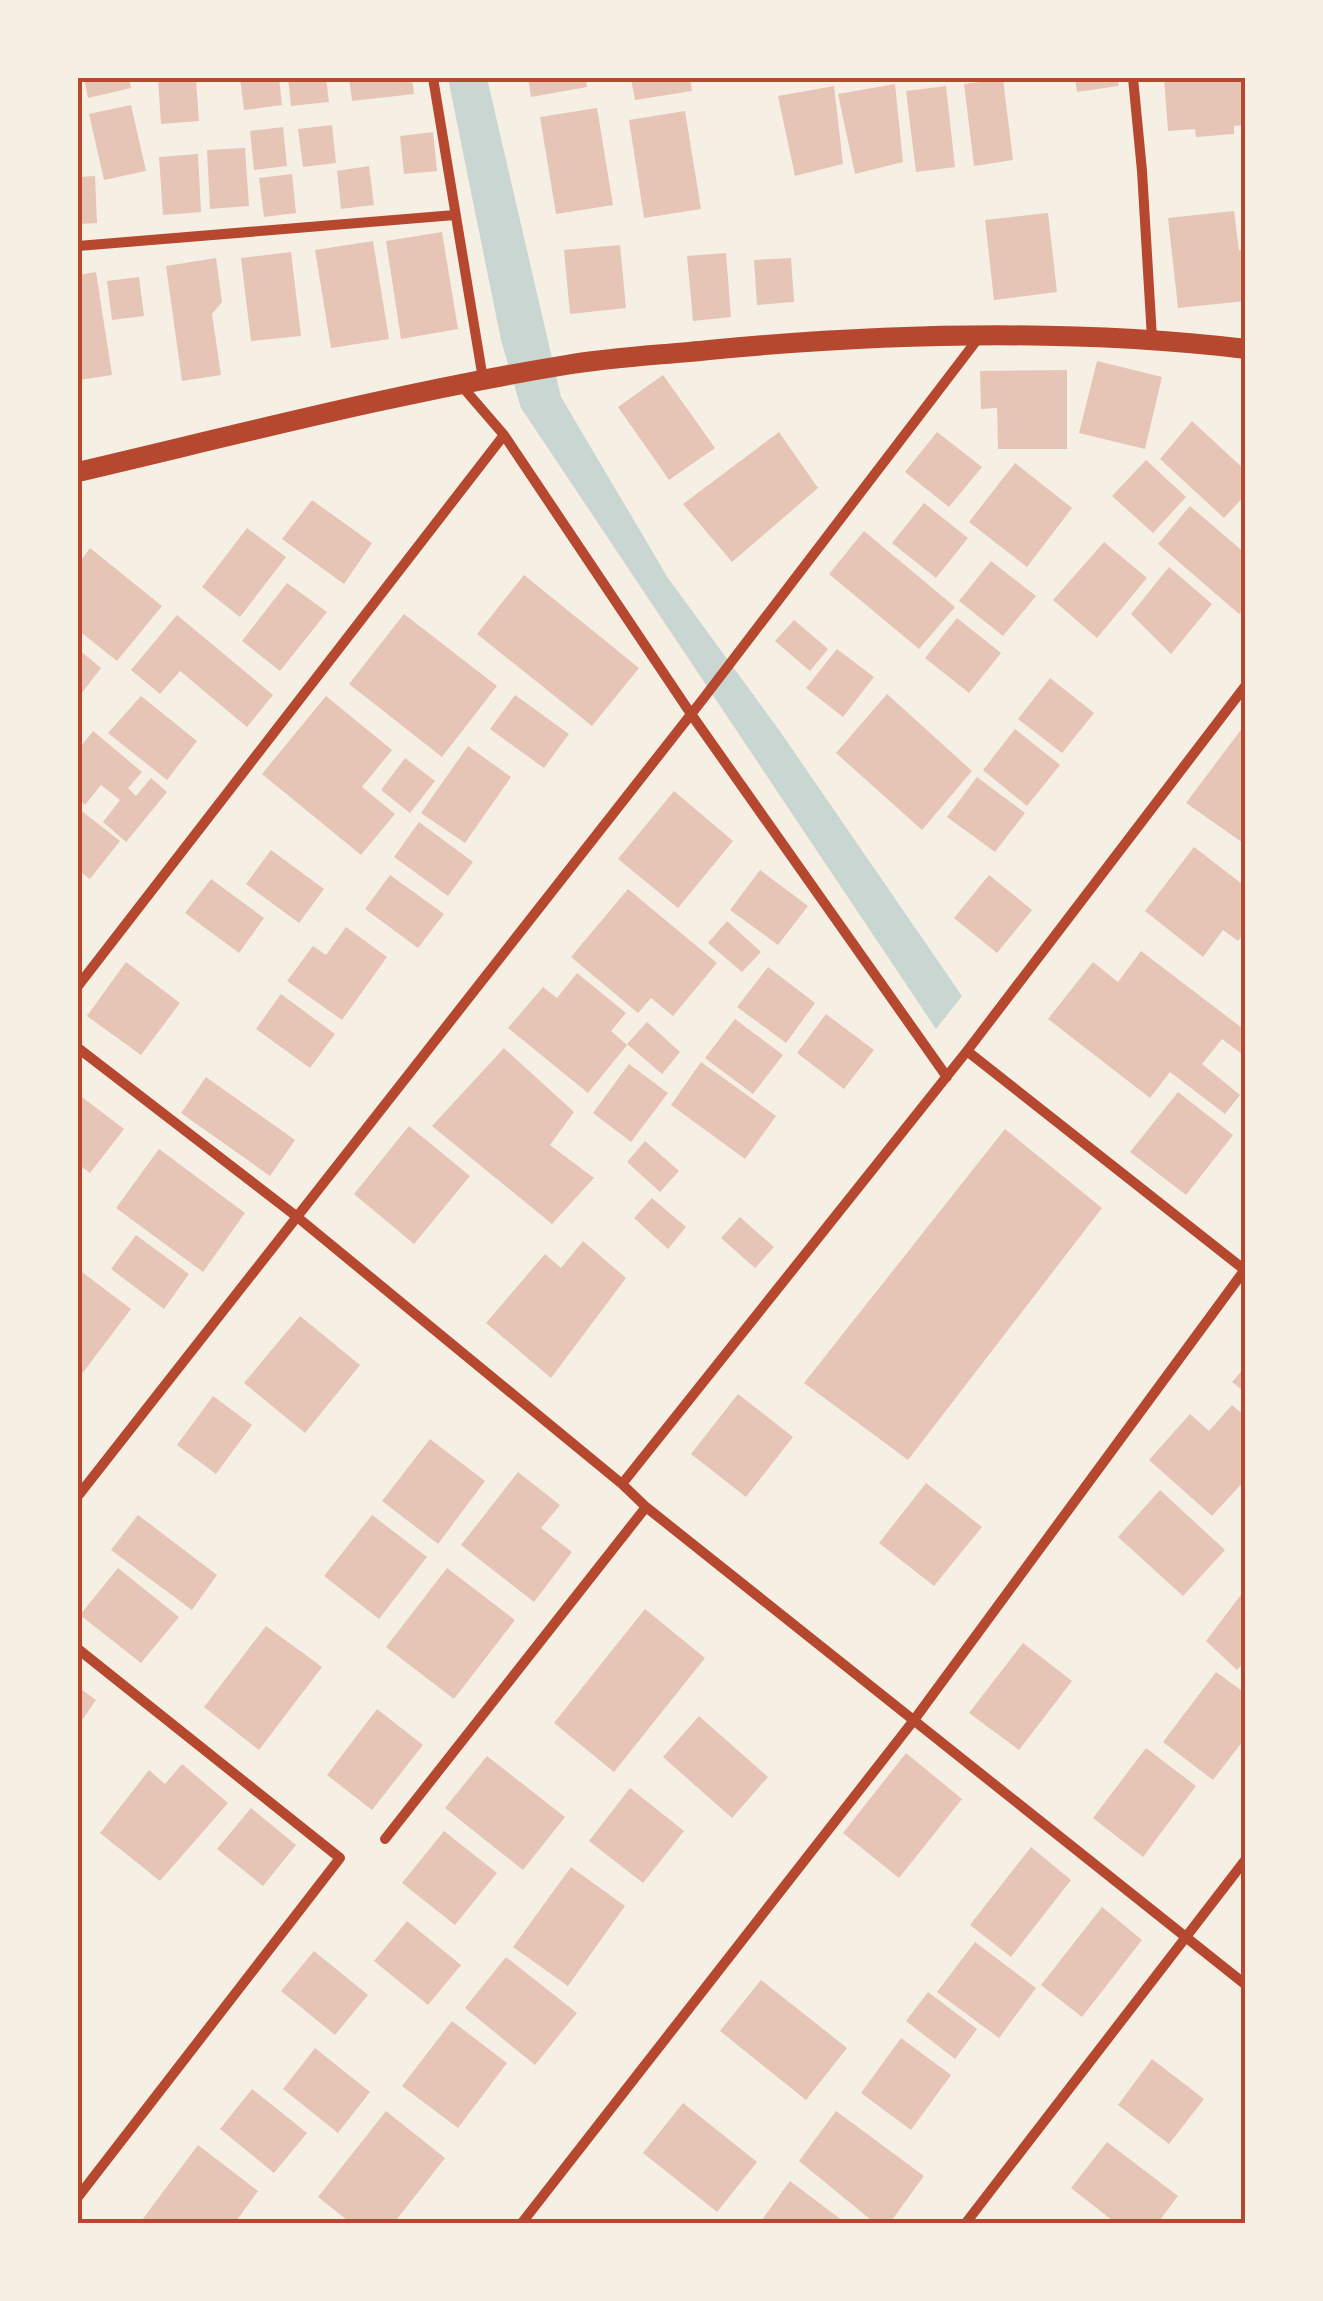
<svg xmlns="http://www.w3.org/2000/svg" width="1323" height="2301" viewBox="0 0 1323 2301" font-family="'Roboto Condensed',sans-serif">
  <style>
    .water { fill: #c9d6d2 }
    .building { fill: #e6c5b7 }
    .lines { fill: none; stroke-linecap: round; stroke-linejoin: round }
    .minor { stroke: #b5482f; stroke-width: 10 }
    .secondary { stroke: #b5482f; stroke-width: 20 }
    .neatline { fill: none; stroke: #b5482f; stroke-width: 4 }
  </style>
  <rect width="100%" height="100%" fill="#f6efe4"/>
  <!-- water -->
  <path class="water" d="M448,78H487L561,397L668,578L779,730L962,996L936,1029L521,408L501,340Z"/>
  <!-- building -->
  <path class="building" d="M84,78H129L131,88L88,98Z
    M158,78H196L199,121L161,124Z
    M240,78H279L282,105L244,110Z
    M288,78H326L329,102L291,106Z
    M349,78H412L414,94L352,101Z
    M528,78H586L587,87L531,97Z
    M631,78H690L692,91L635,100Z
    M1075,78H1117L1119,86L1077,92Z
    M1164,78H1246V125L1234,126V134L1196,137L1195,129L1168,131Z
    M1003,79L1013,160L974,166L964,84Z
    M895,84L903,162L855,174L838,94Z
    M834,86L843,164L795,176L778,96Z
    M946,86L955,167L916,172L906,91Z
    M131,105L146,171L104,180L89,114Z
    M597,108L613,205L556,214L540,117Z
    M685,111L701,209L644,218L629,120Z
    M332,125L336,163L303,167L298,129Z
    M283,127L287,166L254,170L250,131Z
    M433,132L437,171L404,174L400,136Z
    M245,148L249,206L210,209L207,150Z
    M198,154L201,212L163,215L159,157Z
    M369,166L374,205L341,209L337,171Z
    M292,174L296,213L264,217L259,178Z
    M95,176L97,223L78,224V177Z
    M1234,211L1239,250H1246V301L1178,308L1168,218Z
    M1048,213L1057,292L994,300L985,220Z
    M442,232L458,329L401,339L386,241Z
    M373,241L389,339L331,348L315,250Z
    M620,245L626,308L570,314L564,250Z
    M291,252L301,336L251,341L241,258Z
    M726,253L731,317L693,321L687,256Z
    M216,258L222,302L212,314L221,375L182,381L166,266Z
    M791,258L794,302L757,305L754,260Z
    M96,272L112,375L79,380L78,275Z
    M139,277L144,316L112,320L107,281Z
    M1097,361L1162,377L1145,449L1079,433Z
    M1067,370V449H998L997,408L981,409L980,371Z
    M663,375L715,448L669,480L618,407Z
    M1192,421L1246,471V494L1224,518L1160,459Z
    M779,432L818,488L732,562L683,504Z
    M937,432L982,467L949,507L905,472Z
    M1146,460L1186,497L1153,533L1112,496Z
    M1015,463L1072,508L1027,567L969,522Z
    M312,500L372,543L344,584L282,539Z
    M924,503L968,538L936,578L892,543Z
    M1190,506L1246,554V607L1239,614L1158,544Z
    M247,528L286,557L240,617L202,587Z
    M864,531L955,607L919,649L829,574Z
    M1104,542L1147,578L1097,638L1053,600Z
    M90,548L162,606L117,661L78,630V565Z
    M991,561L1036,596L1003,636L959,601Z
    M1169,567L1212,604L1171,654L1131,614Z
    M524,575L639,668L592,726L477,634Z
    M287,583L327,612L280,671L242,641Z
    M404,614L497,686L442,757L349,684Z
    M177,615L273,695L247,727L180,671L160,694L131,670Z
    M957,618L1001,653L969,693L925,658Z
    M794,620L828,649L810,671L775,641Z
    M78,649L101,668L78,698Z
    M837,649L874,677L843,717L806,688Z
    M1050,678L1094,713L1062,753L1018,719Z
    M887,694L972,771L922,830L836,753Z
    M515,695L569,734L544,768L490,729Z
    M141,696L197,741L167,780L108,733Z
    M326,696L392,750L362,787L395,814L361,855L262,774Z
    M1246,723V845L1186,803Z
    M1015,729L1060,765L1027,806L983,770Z
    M93,731L142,772L128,788L136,796L151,778L167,792L126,842L103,822L120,800L101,785L85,805L78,798V750Z
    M468,746L511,777L465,843L421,813Z
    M405,758L435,781L410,813L381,790Z
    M977,777L1025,813L995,852L947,817Z
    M674,791L733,841L678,908L618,859Z
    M78,808L120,841L90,879L78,870Z
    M419,822L473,862L448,896L394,857Z
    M1194,847L1246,887V931L1238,941L1223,930L1203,957L1145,911Z
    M271,850L324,889L299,923L246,884Z
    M760,870L808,906L778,945L730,910Z
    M390,875L444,914L418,948L365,909Z
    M989,875L1032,910L997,953L954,918Z
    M211,879L264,918L239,953L185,913Z
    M628,889L717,963L673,1016L651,998L638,1013L571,957Z
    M727,921L761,952L742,972L708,943Z
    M346,927L387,957L342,1020L287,981L313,946L326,955Z
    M1141,951L1246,1031V1057L1222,1039L1202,1064L1240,1095L1225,1114L1170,1072L1150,1098L1048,1019L1093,962L1118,982Z
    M126,962L180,1003L141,1055L87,1016Z
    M768,967L815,1003L786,1043L737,1007Z
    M577,973L626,1013L611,1031L627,1045L588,1093L508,1028L543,987L557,998Z
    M281,994L335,1034L310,1068L256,1029Z
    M826,1014L874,1050L844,1089L797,1053Z
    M735,1019L783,1055L753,1094L705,1058Z
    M647,1022L680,1052L662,1074L627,1044Z
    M504,1048L574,1112L550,1145L594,1178L552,1224L432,1126Z
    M701,1062L776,1116L745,1159L671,1105Z
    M629,1064L668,1093L631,1142L593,1113Z
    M206,1077L295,1140L270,1176L181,1113Z
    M1178,1092L1233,1135L1186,1195L1130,1152Z
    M78,1094L124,1129L90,1173L78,1164Z
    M409,1126L470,1176L414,1244L354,1194Z
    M1005,1129L1102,1208L908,1460L804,1383Z
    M645,1141L679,1171L660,1192L627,1162Z
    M159,1149L245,1213L203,1272L116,1208Z
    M652,1198L686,1227L668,1249L634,1218Z
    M740,1217L774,1247L755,1268L721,1238Z
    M136,1235L189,1274L164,1309L111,1269Z
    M583,1241L626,1278L551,1378L486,1323L545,1254L561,1268Z
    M78,1269L131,1309L81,1375L78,1372Z
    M300,1316L360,1365L305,1433L244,1383Z
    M1246,1366V1393L1232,1382Z
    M738,1394L793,1437L746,1497L691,1454Z
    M213,1396L252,1425L216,1474L177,1445Z
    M1232,1405L1246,1417V1479L1212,1516L1149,1460L1190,1414L1209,1431Z
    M430,1439L485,1481L438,1544L382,1501Z
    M518,1472L560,1505L541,1528L572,1552L534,1602L461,1545Z
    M926,1483L982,1527L934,1586L879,1543Z
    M1160,1490L1225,1550L1183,1596L1118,1537Z
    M138,1515L217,1575L192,1610L111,1550Z
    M372,1515L427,1557L379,1619L324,1576Z
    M118,1568L179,1617L141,1663L80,1615Z
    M447,1568L515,1620L454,1699L386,1647Z
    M1246,1588V1659L1237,1670L1206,1641Z
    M645,1609L705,1658L614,1772L554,1723Z
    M266,1626L322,1667L259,1750L204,1707Z
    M1023,1643L1072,1681L1019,1750L969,1713Z
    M1216,1672L1246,1694V1737L1213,1780L1163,1742Z
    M78,1687L96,1700L78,1726Z
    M377,1709L423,1745L372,1810L327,1775Z
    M699,1716L768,1777L732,1818L663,1757Z
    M1146,1748L1196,1786L1143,1857L1093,1818Z
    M906,1753L962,1799L899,1878L843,1833Z
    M487,1756L565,1817L523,1870L445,1808Z
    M182,1764L228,1803L160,1881L100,1833L149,1770L165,1784Z
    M630,1788L684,1831L643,1883L589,1841Z
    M251,1808L296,1845L263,1886L217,1849Z
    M444,1831L497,1873L455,1925L402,1883Z
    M1031,1847L1071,1880L1011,1957L970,1925Z
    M571,1867L625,1906L568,1986L513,1947Z
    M1102,1907L1142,1940L1082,2017L1041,1985Z
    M407,1921L461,1965L428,2005L374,1961Z
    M975,1942L1036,1988L999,2038L937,1992Z
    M314,1951L368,1995L335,2035L281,1991Z
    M506,1957L577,2013L535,2065L465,2008Z
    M761,1980L847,2048L806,2100L720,2031Z
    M928,1992L977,2029L955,2059L906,2021Z
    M452,2021L507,2063L458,2128L402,2086Z
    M901,2038L951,2075L911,2130L861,2093Z
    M315,2048L370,2092L338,2133L283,2089Z
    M1152,2059L1204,2099L1169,2144L1118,2105Z
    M252,2089L307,2133L274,2173L220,2129Z
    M683,2103L757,2162L717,2212L643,2153Z
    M386,2111L445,2158L393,2224H352L318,2197Z
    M836,2111L924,2176L889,2224H876L799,2161Z
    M1107,2142L1178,2196L1157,2224H1117L1071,2188Z
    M198,2145L258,2191L234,2224H139Z
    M790,2181L847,2224H759Z"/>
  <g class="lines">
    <!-- minor -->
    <path class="minor" d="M433,78L483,379
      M1133,78L1142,171L1152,338
      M78,246L455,215
      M460,384L504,435L691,714L947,1077
      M78,986L504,435
      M78,1048L296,1216L622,1484L646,1507L1246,1985
      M967,1051L1246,1271
      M622,1484L967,1051L1246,685
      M78,1496L703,699L980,336
      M78,1649L340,1858L78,2197
      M385,1839L646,1507
      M521,2224L914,1720L1246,1268
      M965,2224L1246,1859"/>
    <!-- secondary -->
    <path class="secondary" d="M78,472C240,434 401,392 566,365C613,357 661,355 709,350C886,333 1068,328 1246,349"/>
  </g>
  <!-- border -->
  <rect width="1323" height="2301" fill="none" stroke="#f6efe4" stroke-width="160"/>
  <rect x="80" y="80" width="1163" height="2141" class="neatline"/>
</svg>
